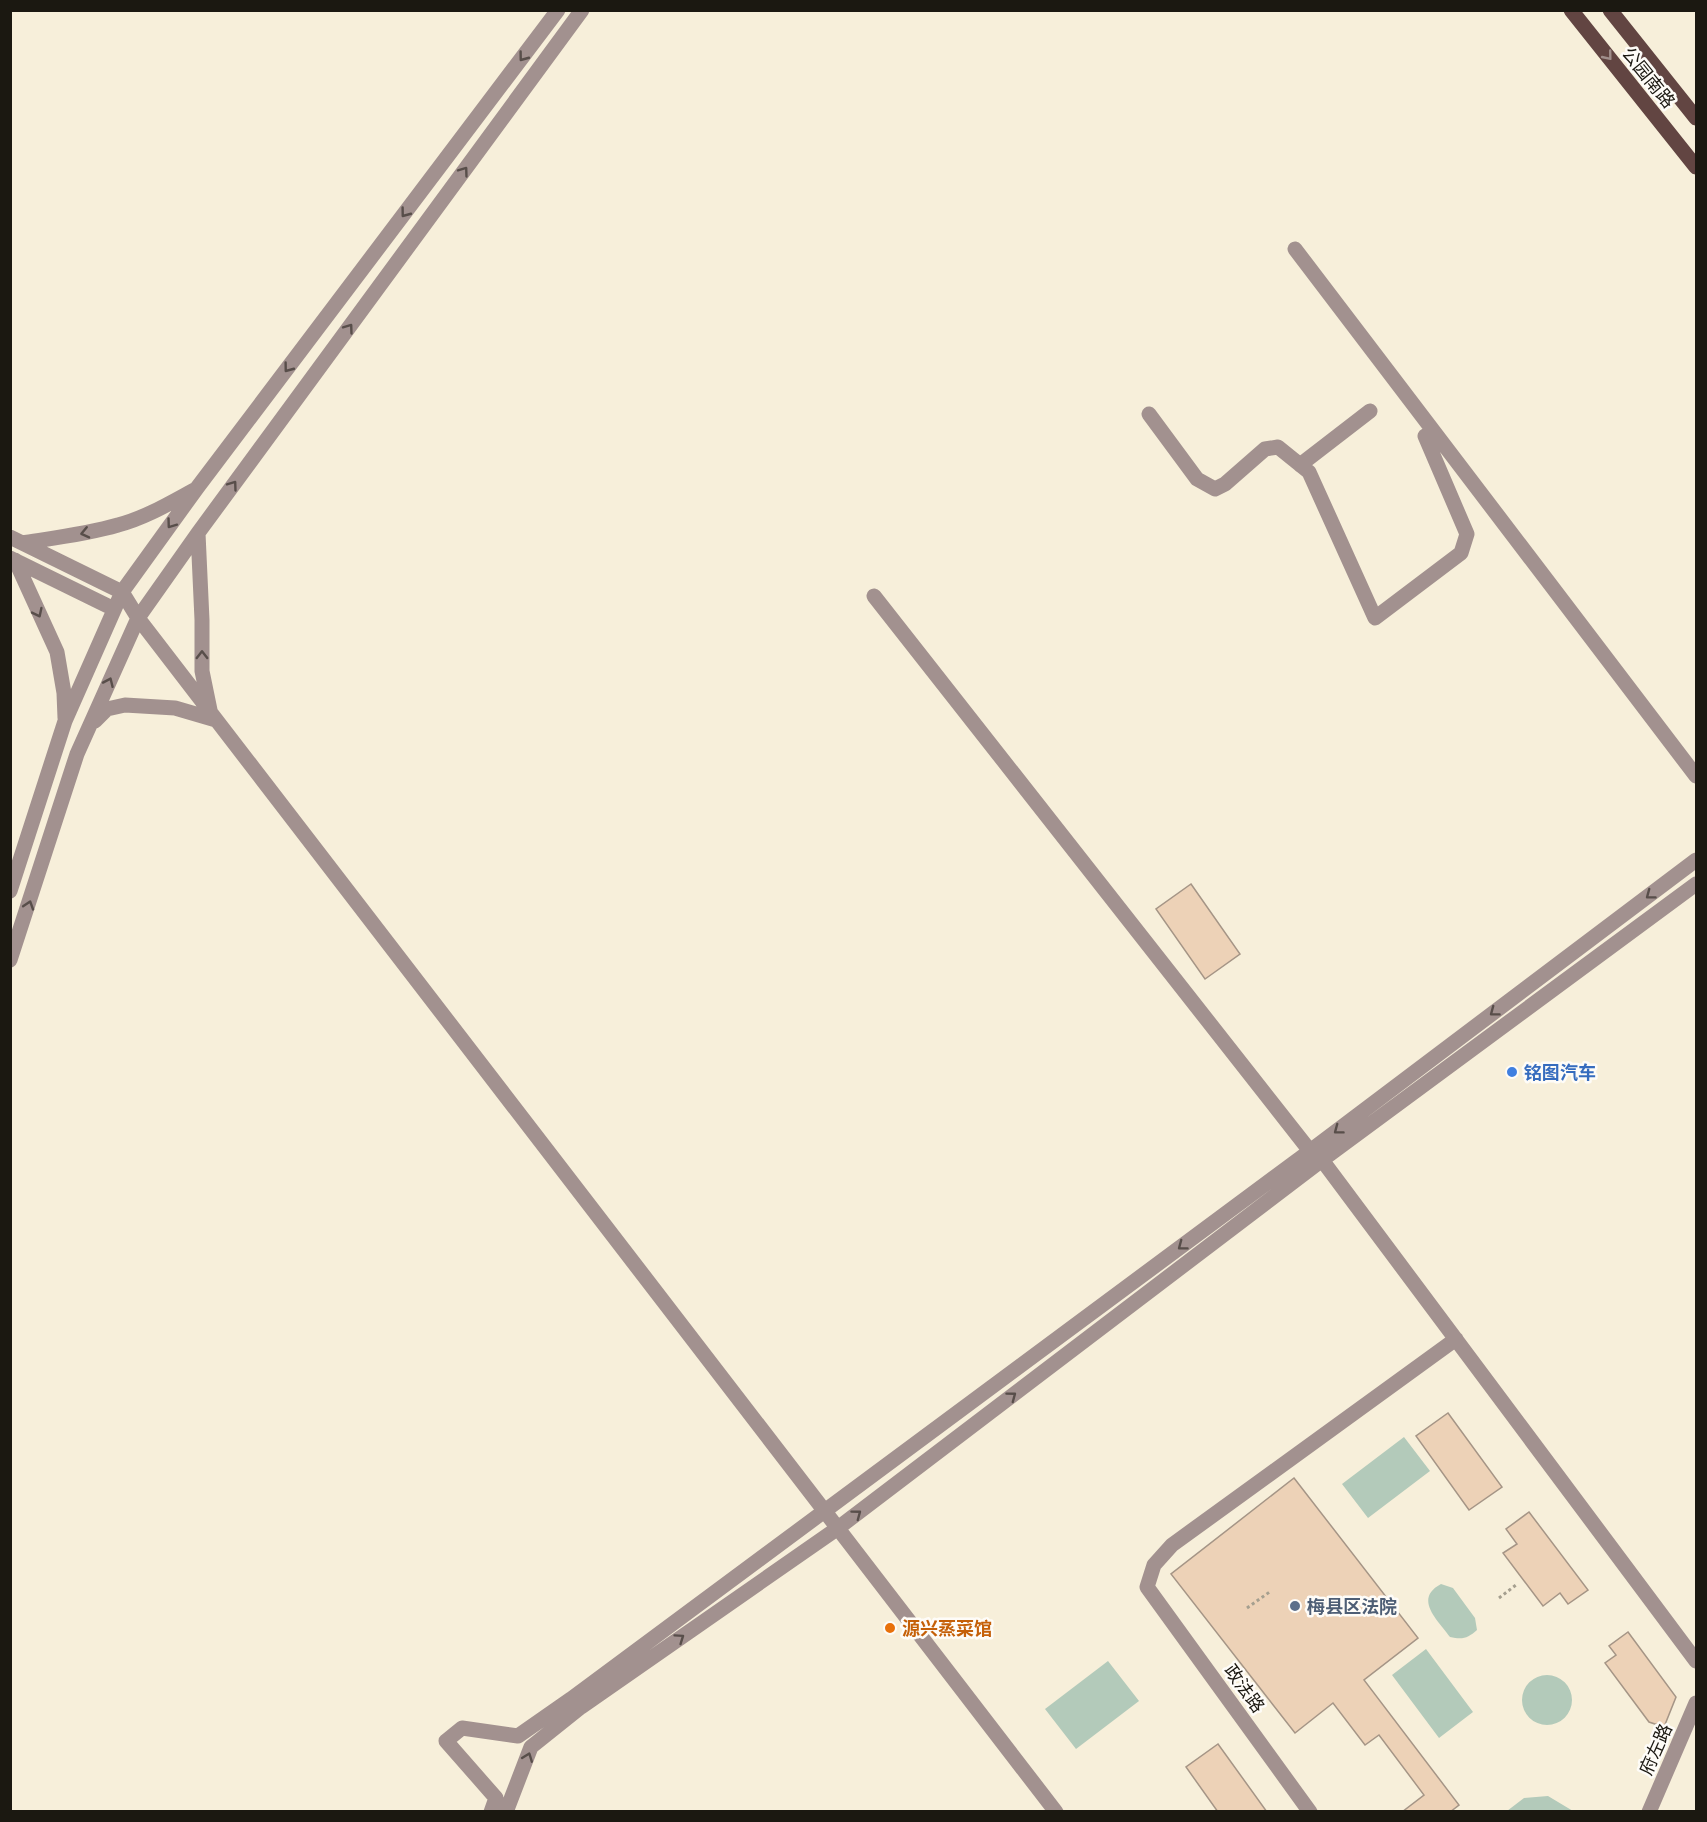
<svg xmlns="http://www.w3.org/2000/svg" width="1707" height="1822" viewBox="0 0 1707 1822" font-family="'Noto Serif','Noto Sans SC',serif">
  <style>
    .green { fill: #b3caba }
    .building { fill: #edd2b7; stroke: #a59586; stroke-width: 1.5 }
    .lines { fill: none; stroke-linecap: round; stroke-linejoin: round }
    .path { stroke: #a59f8f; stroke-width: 3; stroke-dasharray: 3 3; stroke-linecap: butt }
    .minor { stroke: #a2918f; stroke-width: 15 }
    .major { stroke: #624542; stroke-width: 15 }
    .oneway { stroke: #a08e8b }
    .oneway2 { stroke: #584e4a }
    .shop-dot { fill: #3f7fe0; stroke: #fefcf8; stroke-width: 2 }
    .service-dot { fill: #5c6f8a; stroke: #fefcf8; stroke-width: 2 }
    .food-dot { fill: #e8710a; stroke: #fefcf8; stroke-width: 2 }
    .labels { text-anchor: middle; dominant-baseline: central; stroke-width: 5; stroke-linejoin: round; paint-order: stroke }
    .street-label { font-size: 18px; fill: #1b1811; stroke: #fefcf8 }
    .shop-label { font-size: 18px; font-weight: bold; fill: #366cbe; stroke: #fefcf8; text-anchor: start }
    .service-label { font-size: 18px; font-weight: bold; fill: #4e5e75; stroke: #fefcf8; text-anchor: start }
    .food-label { font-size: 18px; font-weight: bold; fill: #c56008; stroke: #fefcf8; text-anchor: start }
  </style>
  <rect width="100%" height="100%" fill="#f7efda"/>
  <!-- green -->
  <path class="green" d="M1404,1437L1430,1471L1368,1518L1342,1484Z
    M1441,1584L1453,1588L1475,1618L1477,1630C1468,1638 1463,1640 1450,1637C1438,1620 1413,1599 1441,1584Z
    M1426,1649L1473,1712L1439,1738L1392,1675Z
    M1108,1661L1139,1701L1076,1749L1045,1709Z
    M1522 1700a25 25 0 1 1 50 0a25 25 0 1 1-50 0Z
    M1548,1796L1573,1811H1507L1524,1798Z"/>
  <!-- building -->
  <path class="building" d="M1191,884L1240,954L1205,979L1156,909Z
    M1448,1413L1502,1487L1469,1510L1416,1436Z
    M1294,1478L1418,1638L1364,1680L1459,1805L1450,1812H1402L1424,1795L1379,1735L1365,1745L1333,1703L1295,1733L1171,1574Z
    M1529,1512L1588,1590L1568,1604L1560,1593L1543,1606L1503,1553L1517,1544L1506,1529Z
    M1628,1632L1676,1697L1664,1727L1649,1722L1605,1663L1616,1655L1609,1646Z
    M1218,1744L1267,1812H1218L1186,1767Z"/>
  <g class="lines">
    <!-- path -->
    <path class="path" d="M1499,1598L1516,1585
      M1247,1608L1271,1591"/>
    <!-- minor -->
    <path class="minor" d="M1295,249L1696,776
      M1149,414L1197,479L1215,489L1225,484L1265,449L1278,447L1309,472L1375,618L1461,553L1467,534L1425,436
      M1300,465L1370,411
      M198,533L202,620V671L210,710
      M10,537L122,592L138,618L1056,1812
      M22,543C54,538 87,534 118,525C145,518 170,503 194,490
      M10,558L114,609
      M15,560L57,652L64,693L65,718
      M874,596L1310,1151
      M95,721L107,709L125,705L175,708L216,720
      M10,891L65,721L122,592L197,488L558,10
      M10,960L77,754L138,618L198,533L582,10
      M1322,1160L1696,1661
      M491,1812L496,1798L446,1741L462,1728L518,1736L571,1699L1310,1151L1696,860
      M506,1812L531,1747L581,1707L838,1528L1322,1160L1696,884
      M1310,1812L1147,1587L1154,1565L1172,1545L1456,1339
      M1649,1812L1696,1703"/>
    <!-- major -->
    <path class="major" d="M1571,10L1696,167
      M1610,10L1696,118"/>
  </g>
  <!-- one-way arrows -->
  <defs><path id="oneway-chevron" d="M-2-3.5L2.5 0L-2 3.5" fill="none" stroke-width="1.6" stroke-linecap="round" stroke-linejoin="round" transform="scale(1.5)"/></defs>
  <use class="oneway" href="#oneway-chevron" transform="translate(1608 56) rotate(51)"/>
  <g class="oneway2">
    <use href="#oneway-chevron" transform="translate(523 57) rotate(127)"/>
    <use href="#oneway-chevron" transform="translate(464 171) rotate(-54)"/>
    <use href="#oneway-chevron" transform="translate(405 213) rotate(127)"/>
    <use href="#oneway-chevron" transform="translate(349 328) rotate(-54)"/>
    <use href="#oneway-chevron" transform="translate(288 368) rotate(127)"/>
    <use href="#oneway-chevron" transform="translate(233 485) rotate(-54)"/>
    <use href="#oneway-chevron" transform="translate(171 524) rotate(126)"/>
    <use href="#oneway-chevron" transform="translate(85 533) rotate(167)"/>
    <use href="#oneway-chevron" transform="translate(38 613) rotate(64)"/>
    <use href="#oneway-chevron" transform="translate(202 655) rotate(-90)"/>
    <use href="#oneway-chevron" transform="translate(109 682) rotate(-66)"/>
    <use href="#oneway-chevron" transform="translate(1650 895) rotate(143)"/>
    <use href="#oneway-chevron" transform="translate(29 905) rotate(-72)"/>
    <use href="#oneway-chevron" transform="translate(1494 1012) rotate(143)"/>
    <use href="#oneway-chevron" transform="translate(1338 1130) rotate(143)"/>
    <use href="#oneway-chevron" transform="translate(1182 1246) rotate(143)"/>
    <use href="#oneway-chevron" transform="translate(1012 1396) rotate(-37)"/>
    <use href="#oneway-chevron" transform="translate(857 1514) rotate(-37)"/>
    <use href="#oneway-chevron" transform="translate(680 1638) rotate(-35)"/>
    <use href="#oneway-chevron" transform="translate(528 1757) rotate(-69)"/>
  </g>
  <!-- markers -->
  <circle class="shop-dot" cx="1512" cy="1072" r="6"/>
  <circle class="service-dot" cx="1295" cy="1606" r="6"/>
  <circle class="food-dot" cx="890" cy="1628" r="6"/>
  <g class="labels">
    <!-- street labels -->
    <g class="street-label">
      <text transform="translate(1649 77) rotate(51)">公园南路</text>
      <text transform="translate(1245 1688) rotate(54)">政法路</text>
      <text transform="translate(1655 1749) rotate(-66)">府左路</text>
    </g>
    <!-- shop labels -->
    <g class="shop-label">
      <text x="1524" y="1072">铭图汽车</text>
    </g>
    <!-- service labels -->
    <g class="service-label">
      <text x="1307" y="1606">梅县区法院</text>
    </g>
    <!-- food labels -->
    <g class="food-label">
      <text x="902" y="1628">源兴蒸菜馆</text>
    </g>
  </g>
  <!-- border -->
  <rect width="1707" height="1822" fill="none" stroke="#1b1811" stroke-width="24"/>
</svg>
